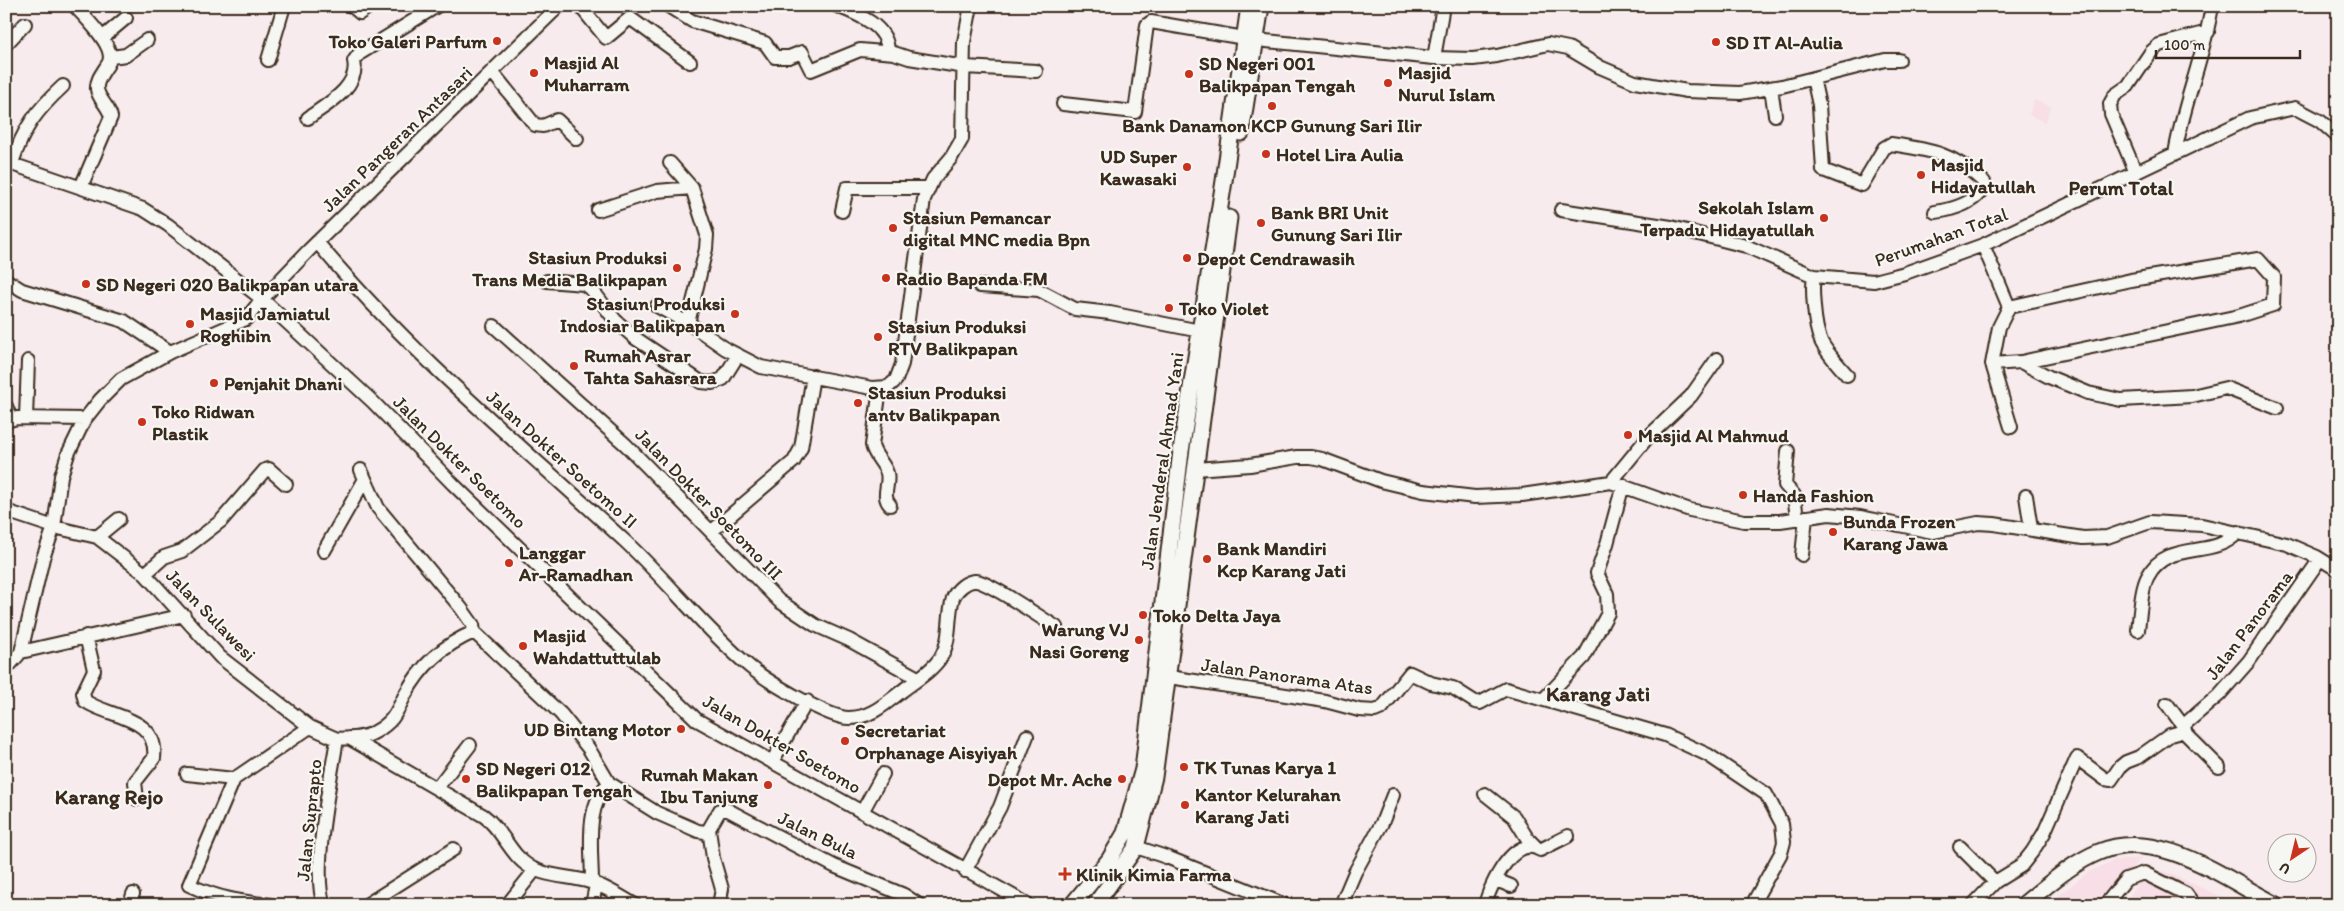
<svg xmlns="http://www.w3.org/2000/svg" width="2344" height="911" viewBox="0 0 2344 911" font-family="Itim,sans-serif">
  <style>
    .built { fill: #f8dee6 }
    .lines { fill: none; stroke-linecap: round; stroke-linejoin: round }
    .minor-casing { stroke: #3b2a1e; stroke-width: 16 }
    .major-casing { stroke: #3b2a1e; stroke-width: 19 }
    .minor { stroke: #f6f6f2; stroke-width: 12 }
    .major { stroke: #f6f6f2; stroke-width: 15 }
    .poi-dot { fill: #c8321e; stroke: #f6f6f2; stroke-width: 2 }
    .labels { text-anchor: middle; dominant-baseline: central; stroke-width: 4.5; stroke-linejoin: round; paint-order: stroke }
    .poi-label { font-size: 19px; font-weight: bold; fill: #3b2a1e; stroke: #f6f6f2; text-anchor: start }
    .street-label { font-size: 19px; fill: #3b2a1e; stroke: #f6f6f2 }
    .neighbourhood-label { font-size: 20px; font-weight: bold; fill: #3b2a1e; stroke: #f6f6f2 }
    .quarter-label { font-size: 21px; font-weight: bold; fill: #3b2a1e; stroke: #f6f6f2 }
  </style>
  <rect width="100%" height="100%" fill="#f7ebed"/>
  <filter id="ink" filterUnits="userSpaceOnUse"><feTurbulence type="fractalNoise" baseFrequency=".02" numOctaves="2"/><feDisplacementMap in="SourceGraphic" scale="10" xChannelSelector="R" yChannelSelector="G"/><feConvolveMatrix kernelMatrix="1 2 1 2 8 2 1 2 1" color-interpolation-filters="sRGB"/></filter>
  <g filter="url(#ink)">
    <!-- built -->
    <path class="built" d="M2034,100L2051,107L2045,122L2029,115Z
      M2142,858L2115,884L2098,905H2047L2088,872L2116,860Z
      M2164,871L2240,905H2123L2140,881Z"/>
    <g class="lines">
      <!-- minor casing -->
      <g class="minor-casing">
        <path id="minor" d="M75,6C86,19 118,48 108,64C103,72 96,80 97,89C98,99 109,106 111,117L81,187
          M352,6L360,13L370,6
          M580,6L606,38L630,18L690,62
          M668,6L692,21L765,43L775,57H789L802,52L811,70L860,50L894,53L909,58L965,67L1036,71
          M837,6C860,15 888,26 888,52
          M102,38L126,18
          M6,44L25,24
          M111,57L126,55L147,40
          M1434,58L1443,6
          M268,60L284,6
          M493,73L535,125L543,126L557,120L577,139
          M1813,78L1819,105L1823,170L1862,185L1884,148L1891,144C1931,150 1953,153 1984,182C1982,202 1951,210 1935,212
          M1771,88L1775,115
          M1063,104L1135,112L1147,25L1151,22L1256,40L1434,58L1473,59L1497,56L1548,44L1568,48L1600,67L1635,82L1687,91L1740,93L1782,86L1885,60H1899
          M308,118C326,105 360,87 354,61L359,54L437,6
          M2175,154C2183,104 2204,57 2212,6
          M6,162L143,209L168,225L262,299L373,402L453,484L697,720L1029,905
          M12,163C24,127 36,111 63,86
          M670,163L692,188L707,235L706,249L688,323
          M2136,173L2111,114L2110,104L2115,95L2128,86L2151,52L2159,45L2208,32
          M598,210L657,191L692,188
          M1561,210L1671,227L1746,246L1814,276L1874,281L1905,273L1983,245L2250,118L2295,108L2320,121L2338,137
          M842,211L847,188H929
          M317,242C410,354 522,446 628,544C670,584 706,630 750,667C767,681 828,718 849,718C871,718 886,703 902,691C915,681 932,671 941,657C952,638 947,618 953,598C956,590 967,580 976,581C989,582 1041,618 1056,627
          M1983,245L2009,307L1999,327L1992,364L2011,427
          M1814,276C1812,286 1813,296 1814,307C1817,344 1823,347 1847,375
          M6,280L22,290L124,321L170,352
          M547,281L584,284L593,291L615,320L635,338L701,382L712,383L723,379L738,355
          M980,286L1039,290L1075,309L1110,313L1200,331
          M657,306L693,326L726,349L761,367L872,388L888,387L896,380L902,364L924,199L933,179L951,158L962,139L964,42L971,6
          M494,326L626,445L779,601L815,625L849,640L918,678
          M2021,362L2049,377L2088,393L2121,400L2192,396L2226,388L2277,408
          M1992,364L2021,362L2239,316L2273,305L2274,277L2258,259L2131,280L2009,307
          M880,389L872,445C874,456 884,463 887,473C890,484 881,496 890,505
          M6,406L11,419
          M26,418L28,361
          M6,421L17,418L85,419
          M1788,451L1785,485L1794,495L1797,518
          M1195,469L1250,465L1297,457H1311L1322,459L1381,481L1423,491L1475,497L1522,495L1611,482L1690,510L1744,521H1780L1829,514L1860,517L1933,532L1978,523L1994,524L2083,538L2107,537L2150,522L2202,525L2287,544L2317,557L2338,570
          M361,470L378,508L461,608L473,625L474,632
          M1611,482L1648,437L1691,396L1717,359
          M2026,496L2031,528
          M6,511L54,527L97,537L145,574L220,657L310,727L337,739
          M712,531L794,461L801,448L813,376
          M97,537L119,519
          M324,551L365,479
          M1802,555L1806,517
          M145,574L164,557L182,551L221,521L265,470L269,469L286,484
          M2138,630C2140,615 2141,588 2148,576C2167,539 2214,560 2238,532
          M86,636L94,670L83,693L85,701C109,718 159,716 154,758L135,782L137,799
          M21,652L184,615
          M6,669L21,652L43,558L54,527L61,476L68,454L85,419L100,400L121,379L170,352L246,319L262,299L309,250L559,6
          M1169,677L1325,701L1359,710L1375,711L1382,708L1410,673L1431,683L1453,688L1475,702L1480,703L1506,689L1665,735L1708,755L1766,794L1782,824L1784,842L1781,853L1752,905
          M1544,699L1584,657L1608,613L1607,594L1597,573L1607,544L1623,485
          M2167,704L2184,727
          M349,738L484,816C503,830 510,855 530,867C547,877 571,876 590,882C605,886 621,897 635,905
          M337,739C349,738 364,739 375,732C394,721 396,713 405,695C421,665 443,645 474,632L561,714L589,749L609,783L657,813L698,831L705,832L709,829
          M772,762L807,701
          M2219,767L2186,734L2184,727L2185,724L2219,695L2249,661L2320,559
          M187,774L234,779
          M437,788L470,745
          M1485,794L1514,817L1527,838L1536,847
          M862,812L883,774
          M709,829L720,810H728L834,866L904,895L919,905
          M709,829L713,858L722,889L719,905
          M1136,847L1169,858L1285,905
          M1960,847L1995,882
          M965,871L1000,807L1027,736
          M1496,880L1511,886
          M592,882C592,851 584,807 609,783
          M130,905L133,894
          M271,905C238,901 220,899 189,885L234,779L310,727
          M324,905C311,870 331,778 337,739
          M366,905L454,849
          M507,905L535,870
          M592,905L596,885
          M1341,905L1355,872L1382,823L1393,795
          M1485,905C1490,885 1515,833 1540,850L1568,836
          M1973,905L1995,882L2021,866L2032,852L2044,833L2077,758L2105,779L2111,780L2120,767L2126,762L2139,757L2170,735L2184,731
          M2105,905L2126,879L2144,873L2186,894L2194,905"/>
      </g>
      <!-- major casing -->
      <g class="major-casing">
        <path id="major" d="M1241,133L1261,6
          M1072,905L1109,860L1125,833L1143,769L1181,451L1224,181L1249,6
          M1095,905L1136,847L1154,777L1229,218
          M2023,905C2047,886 2070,864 2099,852C2159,827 2225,879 2277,905"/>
      </g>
      <!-- minor -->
      <use href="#minor" class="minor"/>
      <!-- major -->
      <use href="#major" class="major"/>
    </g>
  </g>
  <!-- markers -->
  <g class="poi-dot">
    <circle cx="497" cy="41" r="5"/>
    <circle cx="1716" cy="42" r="5"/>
    <circle cx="534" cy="73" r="5"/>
    <circle cx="1189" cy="74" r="5"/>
    <circle cx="1388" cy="83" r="5"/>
    <circle cx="1272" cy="106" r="5"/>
    <circle cx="1266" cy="154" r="5"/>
    <circle cx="1187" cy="167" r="5"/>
    <circle cx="1921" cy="175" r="5"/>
    <circle cx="1824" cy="218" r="5"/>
    <circle cx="1261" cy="223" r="5"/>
    <circle cx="893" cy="228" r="5"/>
    <circle cx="1187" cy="258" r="5"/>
    <circle cx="677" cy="268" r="5"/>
    <circle cx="886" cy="278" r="5"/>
    <circle cx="86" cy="284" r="5"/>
    <circle cx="1169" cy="308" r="5"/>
    <circle cx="735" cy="314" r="5"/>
    <circle cx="190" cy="324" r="5"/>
    <circle cx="878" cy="337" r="5"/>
    <circle cx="574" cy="366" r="5"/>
    <circle cx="214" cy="383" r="5"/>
    <circle cx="858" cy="403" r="5"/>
    <circle cx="142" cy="422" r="5"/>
    <circle cx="1628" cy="435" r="5"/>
    <circle cx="1743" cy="495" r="5"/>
    <circle cx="1833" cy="532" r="5"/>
    <circle cx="1207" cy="559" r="5"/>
    <circle cx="509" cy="563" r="5"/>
    <circle cx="1143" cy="615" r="5"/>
    <circle cx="1139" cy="640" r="5"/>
    <circle cx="523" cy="646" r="5"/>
    <circle cx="681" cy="729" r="5"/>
    <circle cx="845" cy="741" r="5"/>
    <circle cx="1184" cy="767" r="5"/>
    <circle cx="466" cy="779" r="5"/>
    <circle cx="1122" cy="779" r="5"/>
    <circle cx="768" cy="785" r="5"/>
    <circle cx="1185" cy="805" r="5"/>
    <path d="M1062.5 866.5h5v5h5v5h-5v5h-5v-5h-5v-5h5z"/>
  </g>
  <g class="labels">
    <!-- poi labels -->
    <g class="poi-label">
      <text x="487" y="41" text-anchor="end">Toko Galeri Parfum</text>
      <text x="1726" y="42">SD IT Al-Aulia</text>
      <text x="544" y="62">Masjid Al<tspan x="544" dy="22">Muharram</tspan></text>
      <text x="1199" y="63">SD Negeri 001<tspan x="1199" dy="22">Balikpapan Tengah</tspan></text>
      <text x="1398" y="72">Masjid<tspan x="1398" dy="22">Nurul Islam</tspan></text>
      <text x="1272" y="125" text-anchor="middle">Bank Danamon KCP Gunung Sari Ilir</text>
      <text x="1276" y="154">Hotel Lira Aulia</text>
      <text x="1177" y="156" text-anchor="end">UD Super<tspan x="1177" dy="22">Kawasaki</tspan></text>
      <text x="1931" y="164">Masjid<tspan x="1931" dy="22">Hidayatullah</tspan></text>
      <text x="1814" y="207" text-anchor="end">Sekolah Islam<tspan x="1814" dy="22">Terpadu Hidayatullah</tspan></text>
      <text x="1271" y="212">Bank BRI Unit<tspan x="1271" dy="22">Gunung Sari Ilir</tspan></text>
      <text x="903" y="217">Stasiun Pemancar<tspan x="903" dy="22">digital MNC media Bpn</tspan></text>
      <text x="667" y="257" text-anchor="end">Stasiun Produksi<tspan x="667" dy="22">Trans Media Balikpapan</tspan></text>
      <text x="1197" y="258">Depot Cendrawasih</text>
      <text x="896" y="278">Radio Bapanda FM</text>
      <text x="96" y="284">SD Negeri 020 Balikpapan utara</text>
      <text x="725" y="303" text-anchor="end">Stasiun Produksi<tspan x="725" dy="22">Indosiar Balikpapan</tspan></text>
      <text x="1179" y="308">Toko Violet</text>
      <text x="200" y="313">Masjid Jamiatul<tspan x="200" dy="22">Roghibin</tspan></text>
      <text x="888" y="326">Stasiun Produksi<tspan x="888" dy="22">RTV Balikpapan</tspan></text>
      <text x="584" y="355">Rumah Asrar<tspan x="584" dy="22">Tahta Sahasrara</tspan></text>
      <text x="224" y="383">Penjahit Dhani</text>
      <text x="868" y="392">Stasiun Produksi<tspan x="868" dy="22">antv Balikpapan</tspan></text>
      <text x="152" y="411">Toko Ridwan<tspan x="152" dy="22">Plastik</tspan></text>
      <text x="1638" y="435">Masjid Al Mahmud</text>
      <text x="1753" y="495">Handa Fashion</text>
      <text x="1843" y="521">Bunda Frozen<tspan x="1843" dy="22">Karang Jawa</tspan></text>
      <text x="1217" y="548">Bank Mandiri<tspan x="1217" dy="22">Kcp Karang Jati</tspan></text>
      <text x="519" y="552">Langgar<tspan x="519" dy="22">Ar-Ramadhan</tspan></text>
      <text x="1153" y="615">Toko Delta Jaya</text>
      <text x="1129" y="629" text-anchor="end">Warung VJ<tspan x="1129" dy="22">Nasi Goreng</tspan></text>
      <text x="533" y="635">Masjid<tspan x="533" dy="22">Wahdattuttulab</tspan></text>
      <text x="671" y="729" text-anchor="end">UD Bintang Motor</text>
      <text x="855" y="730">Secretariat<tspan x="855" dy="22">Orphanage Aisyiyah</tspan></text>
      <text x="1194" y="767">TK Tunas Karya 1</text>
      <text x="476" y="768">SD Negeri 012<tspan x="476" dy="22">Balikpapan Tengah</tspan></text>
      <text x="758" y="774" text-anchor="end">Rumah Makan<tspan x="758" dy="22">Ibu Tanjung</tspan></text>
      <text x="1112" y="779" text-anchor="end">Depot Mr. Ache</text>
      <text x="1195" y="794">Kantor Kelurahan<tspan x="1195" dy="22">Karang Jati</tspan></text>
      <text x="1076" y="874">Klinik Kimia Farma</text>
    </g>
    <!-- street labels -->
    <g class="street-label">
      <text transform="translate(397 139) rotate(-44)">Jalan Pangeran Antasari</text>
      <text transform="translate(1941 237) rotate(-20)">Perumahan Total</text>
      <text transform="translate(562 459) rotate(42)">Jalan Dokter Soetomo II</text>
      <text transform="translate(1162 461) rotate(-82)">Jalan Jenderal Ahmad Yani</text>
      <text transform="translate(460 462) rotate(45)">Jalan Dokter Soetomo</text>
      <text transform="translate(709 504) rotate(46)">Jalan Dokter Soetomo III</text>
      <text transform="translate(211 615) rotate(46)">Jalan Sulawesi</text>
      <text transform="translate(2249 625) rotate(-53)">Jalan Panorama</text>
      <text transform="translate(1287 676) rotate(8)">Jalan Panorama Atas</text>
      <text transform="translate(782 744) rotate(30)">Jalan Dokter Soetomo</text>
      <text transform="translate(309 820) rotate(-84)">Jalan Suprapto</text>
      <text transform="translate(818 835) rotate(26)">Jalan Bula</text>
    </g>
    <!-- neighbourhood labels -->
    <g class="neighbourhood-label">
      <text x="2121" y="188">Perum Total</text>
    </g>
    <!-- quarter labels -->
    <g class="quarter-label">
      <text x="1598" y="693">Karang Jati</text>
      <text x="109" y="796">Karang Rejo</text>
    </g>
  </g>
  <!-- margin -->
  <rect width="2344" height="911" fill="none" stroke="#f6f6f2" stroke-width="25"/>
  <rect x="12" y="12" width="2319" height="886" fill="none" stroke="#3b2a1e" stroke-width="2" filter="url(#ink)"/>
  <!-- north arrow -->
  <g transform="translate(2292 858) rotate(215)"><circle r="24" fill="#f6f6f2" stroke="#aba49d"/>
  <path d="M0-4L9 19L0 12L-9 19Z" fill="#c8321e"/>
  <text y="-8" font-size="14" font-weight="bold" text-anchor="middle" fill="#3b2a1e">U</text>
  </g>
  <!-- scale -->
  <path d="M2156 50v8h144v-8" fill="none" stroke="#3b2a1e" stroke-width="2.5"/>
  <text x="2164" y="50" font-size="15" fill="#3b2a1e" stroke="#f6f6f2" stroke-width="4" paint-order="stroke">100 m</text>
</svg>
